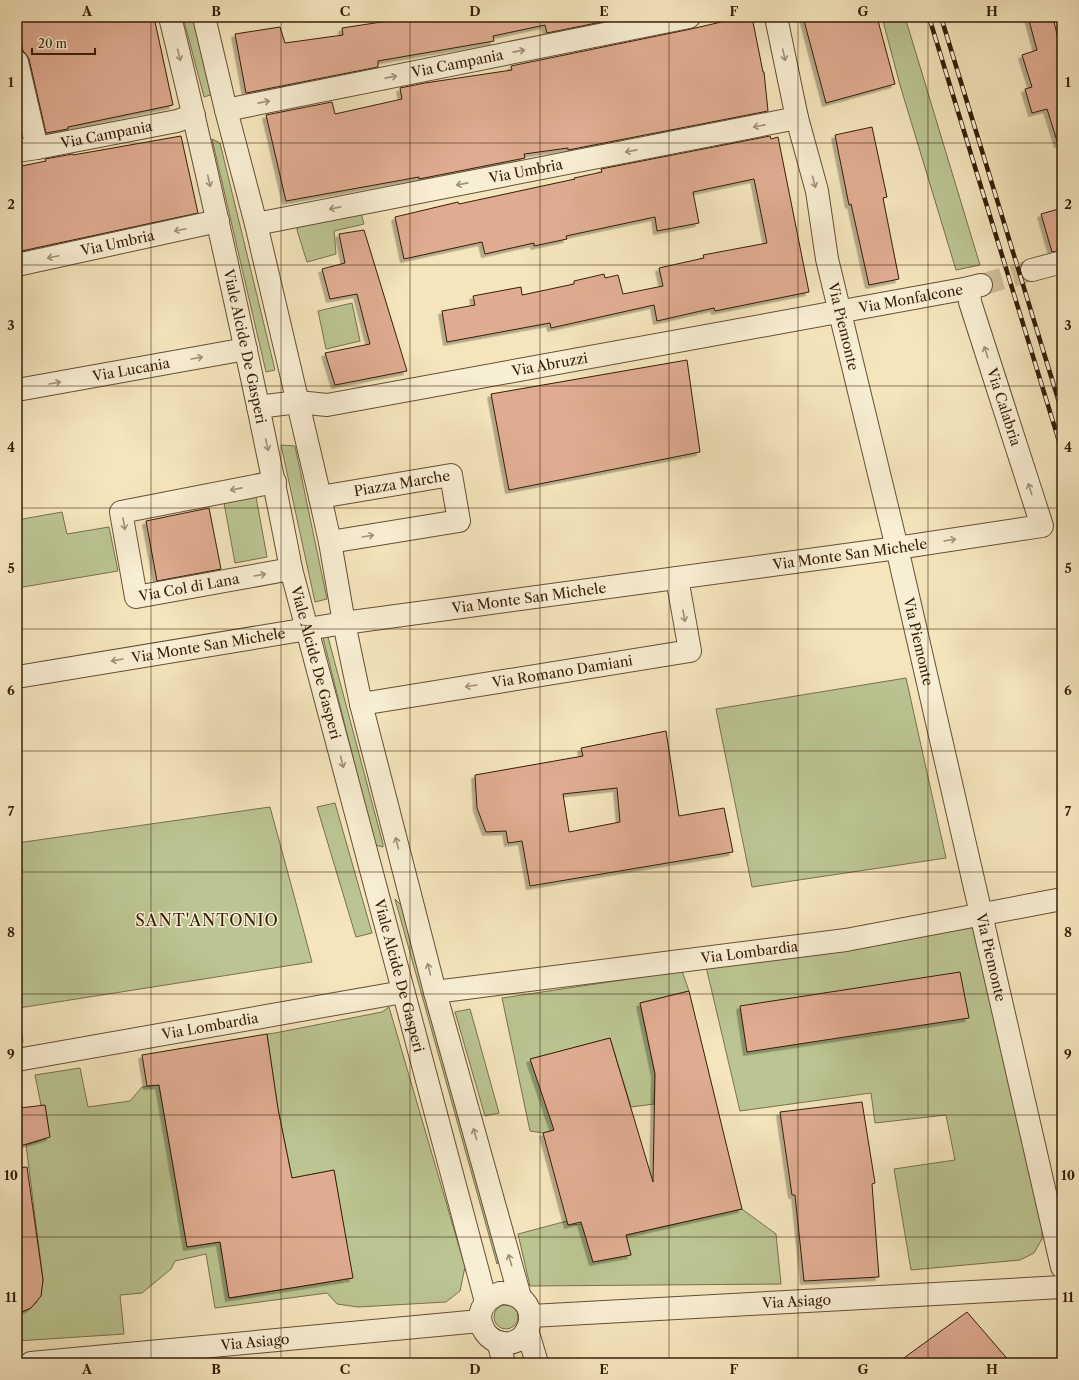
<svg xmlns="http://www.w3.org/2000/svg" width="1079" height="1380" viewBox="0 0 1079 1380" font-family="'Libre Caslon Text',serif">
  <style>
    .green { fill: #bbc591; stroke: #79714d }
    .building { fill: #dfac91; stroke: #371d09; fill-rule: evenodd; filter: url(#shadow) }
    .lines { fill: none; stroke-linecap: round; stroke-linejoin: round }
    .minor-tunnel { stroke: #cebd98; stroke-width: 22; stroke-dasharray: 22 11; stroke-linecap: butt }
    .minor-casing { stroke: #664f36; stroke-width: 24 }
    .minor { stroke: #f8eed3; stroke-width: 22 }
    .rail-casing { stroke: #371d09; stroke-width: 4.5 }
    .rail { stroke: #f8eed3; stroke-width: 3; stroke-dasharray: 9; stroke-linecap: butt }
    .oneway { stroke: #a19078 }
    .grid { fill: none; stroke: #371d09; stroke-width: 1; stroke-opacity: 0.55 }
    .labels { text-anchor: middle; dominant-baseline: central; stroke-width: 3; stroke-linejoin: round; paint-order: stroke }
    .street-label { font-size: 14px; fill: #371d09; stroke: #f8eed3 }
    .quarter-label { font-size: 16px; letter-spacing: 1px; fill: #371d09; stroke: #f8eed3 }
    .neatline { fill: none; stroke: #371d09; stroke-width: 1.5 }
    .grid-label { font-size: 13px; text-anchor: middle; font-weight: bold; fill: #371d09 }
  </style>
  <defs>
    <filter id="shadow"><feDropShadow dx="-3.5" dy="3.5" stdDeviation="0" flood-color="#0004"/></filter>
  </defs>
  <rect width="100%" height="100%" fill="#f4e5bc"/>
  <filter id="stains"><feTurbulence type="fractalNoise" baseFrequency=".005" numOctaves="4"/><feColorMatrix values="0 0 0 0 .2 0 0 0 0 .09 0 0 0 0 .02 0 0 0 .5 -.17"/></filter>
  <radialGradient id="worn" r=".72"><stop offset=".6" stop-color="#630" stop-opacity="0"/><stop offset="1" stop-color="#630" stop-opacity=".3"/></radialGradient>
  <!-- green -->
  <path class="green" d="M183,17H193L213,94L204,97Z
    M882,17H905L980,265L956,270L900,85Z
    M212,139L220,143L275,370L266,372Z
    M360,210L364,224L334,231L336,254L307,262L297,230L298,223Z
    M352,303L360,341L326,349L318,311Z
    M281,445L295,446L327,599L315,602Z
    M256,497L267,557L235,563L224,503Z
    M62,512L67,534L109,527L118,571L17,588V520Z
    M322,634L328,637L383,844V847L375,845Z
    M906,678L946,858L752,887L716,709Z
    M335,803L372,933L356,937L317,807Z
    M270,807L312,962L19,1008L23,1042L17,1043V843Z
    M395,899L401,905L500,1258L497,1264Z
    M973,924L1042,1225V1239L1034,1253L1020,1260L911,1270L894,1169L955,1160L946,1115L875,1123L871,1093L740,1111L704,958Z
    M682,971L689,991L640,1003L655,1074L654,1104L631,1107L610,1038L531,1059L548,1111L599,1120L543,1133L530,1131L502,998Z
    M389,1007L465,1267L460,1291L446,1302L358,1307L337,1304L327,1293L215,1308L206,1254L175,1261L171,1269L142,1293L120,1295L124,1334L17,1341V1314C37,1306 40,1302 43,1280L26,1145L47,1138L49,1132L45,1106L41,1105L35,1075L80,1068L88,1107L130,1101L142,1087L159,1085L187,1247L220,1242L230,1298L352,1278L334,1170L292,1178L278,1109L267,1034L275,1033L382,1012Z
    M470,1009L499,1113L485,1116L455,1012Z
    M742,1209L776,1234L781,1284L530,1286L518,1234L567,1221L568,1225L582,1224L593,1262L631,1255L626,1235Z
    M494 1317a12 12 0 1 1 24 0a12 12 0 1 1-24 0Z"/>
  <!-- building -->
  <path class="building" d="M17,17H154L173,105L68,127V129L46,133L29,59L26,54L23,51L17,24Z
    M414,17H626L547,33L545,25L493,36L494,41L378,61V67L246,93L235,34L280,27L285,43L343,35L342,28Z
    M743,17H752L763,72H764L768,111L568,150V148L524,154L525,158L419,179V177L286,201L266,115L332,102L335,114L402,99L400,88L425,83L512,70L511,66L691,29Z
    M803,17H877L895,84L826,103Z
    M1028,17H1053L1059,43H1062V144H1058L1047,109L1032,113L1025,89L1032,87L1022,55L1037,50Z
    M872,127L887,197L883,198L899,279L869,285L851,204L849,205L835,135Z
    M181,136L198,213L17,252V167L46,161L45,159L73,154V155Z
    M770,136L771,139L778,137L809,292L715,311L714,308L657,321L654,305L551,328L550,323L447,342L442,311L475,305L473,296L521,287L522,295L574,284V281L604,274L605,278L618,275L623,294L663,286L659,268L704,258L703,255L767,243L754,179L693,192L699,223L657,231L655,217L566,236L567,239L534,246V243L485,254L482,242L404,259L395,217L458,202L459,204L575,179L574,178L602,172L601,169Z
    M1062,208V250L1052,252L1041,214Z
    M364,230L407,371L335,385L325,353L370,344L357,294L330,299L322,269L345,263L339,234Z
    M687,360L700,452L509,490L491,394Z
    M209,508L221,569L157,581L146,521Z
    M666,731L679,816L724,808L733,852L530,886L522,841L508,843L506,831L486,832L477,808L475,775L583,756L581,748ZM617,788L620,822L569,832L563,794Z
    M960,972L969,1018L747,1052L740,1006Z
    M689,991L742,1209L626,1235L631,1255L593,1262L581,1222L568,1225L543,1133L554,1130L530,1059L610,1038L653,1182L655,1074L640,1003Z
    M267,1034L278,1109L292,1178L334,1170L353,1278L229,1298L220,1242L187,1247L159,1085L147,1086L142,1055Z
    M862,1102L875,1183L872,1184L879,1277L804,1281L795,1195H792L780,1112Z
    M45,1105L50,1137L17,1147V1114H21L20,1108Z
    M27,1167L43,1280L41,1296L31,1308L17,1314V1168Z
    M967,1312L1011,1363H897Z"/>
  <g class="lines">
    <!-- minor-tunnel -->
    <path class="minor-tunnel" d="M981,285L1032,270"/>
    <!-- minor casing -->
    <g class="minor-casing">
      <g id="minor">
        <path id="s1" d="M170,17C202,146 230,276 258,406C269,460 281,515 291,569L486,1302"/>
        <path d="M204,17L226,110L256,224L320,497L330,542L344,623L361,704L435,992L520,1297"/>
        <path id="s2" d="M776,17L797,118L817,191L827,259L897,548L1062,1267"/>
        <path d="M17,62L37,148"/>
        <path id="s3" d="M226,110L689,17"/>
        <path id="s4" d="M17,151L37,148L177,121L194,115"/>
        <path id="s5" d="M256,224L797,118"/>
        <path id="s6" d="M17,265L218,221"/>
        <path d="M1032,270L1062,262"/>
        <path id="s7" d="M17,390L246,349"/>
        <path id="s8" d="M258,407L298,402L327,405L969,288L981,285"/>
        <path id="s9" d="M275,482L121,512L136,597L291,569"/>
        <path id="s10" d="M320,497L451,475L459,521L330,542"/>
        <path id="s11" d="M17,677L344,623L897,548L1042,526L970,302L969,288"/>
        <path id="s12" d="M361,704L690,651L677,578"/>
        <path id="s13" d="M435,992L846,940L1062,899"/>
        <path id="s14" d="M17,1060L403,992"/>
        <path d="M500,1293C544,1292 535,1347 503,1343C496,1342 489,1338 485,1332C474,1315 483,1300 500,1293Z"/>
        <path id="s15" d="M531,1316L1062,1287"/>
        <path d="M527,1330L537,1363"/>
        <path d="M498,1342L504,1363"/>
        <path id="s16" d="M31,1363L480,1321"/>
      </g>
    </g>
    <!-- minor -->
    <use href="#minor" class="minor"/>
    <!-- rail casing -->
    <g class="rail-casing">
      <path id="rail" d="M929,17L1062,451
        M941,17L1062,412"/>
    </g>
    <!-- rail -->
    <use href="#rail" class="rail"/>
  </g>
  <!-- one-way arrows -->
  <defs><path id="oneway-shaft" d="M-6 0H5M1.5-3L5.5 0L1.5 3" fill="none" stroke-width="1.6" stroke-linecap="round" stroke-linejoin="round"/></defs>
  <g class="oneway">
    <use href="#oneway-shaft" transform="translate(519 51) rotate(-11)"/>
    <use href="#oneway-shaft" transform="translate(179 55) rotate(76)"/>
    <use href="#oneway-shaft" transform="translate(784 55) rotate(78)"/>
    <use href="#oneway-shaft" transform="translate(391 77) rotate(-11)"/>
    <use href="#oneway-shaft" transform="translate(264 102) rotate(-11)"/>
    <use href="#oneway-shaft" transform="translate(759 126) rotate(169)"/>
    <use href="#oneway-shaft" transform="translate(631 151) rotate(169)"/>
    <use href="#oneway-shaft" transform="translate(209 181) rotate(77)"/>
    <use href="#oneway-shaft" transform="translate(814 182) rotate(75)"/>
    <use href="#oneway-shaft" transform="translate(462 184) rotate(169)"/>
    <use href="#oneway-shaft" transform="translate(335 208) rotate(169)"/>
    <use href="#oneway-shaft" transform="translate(180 230) rotate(168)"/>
    <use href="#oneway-shaft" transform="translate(53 257) rotate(168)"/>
    <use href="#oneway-shaft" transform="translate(986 352) rotate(-108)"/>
    <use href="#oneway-shaft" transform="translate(197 358) rotate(-10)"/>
    <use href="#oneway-shaft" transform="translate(55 383) rotate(-10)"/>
    <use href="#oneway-shaft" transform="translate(267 445) rotate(77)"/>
    <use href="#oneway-shaft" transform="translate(236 489) rotate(169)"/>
    <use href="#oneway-shaft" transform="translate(1030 489) rotate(-108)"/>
    <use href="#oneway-shaft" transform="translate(124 524) rotate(81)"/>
    <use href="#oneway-shaft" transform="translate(368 536) rotate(-9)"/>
    <use href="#oneway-shaft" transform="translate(950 540) rotate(-9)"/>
    <use href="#oneway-shaft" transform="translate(260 575) rotate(-10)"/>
    <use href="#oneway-shaft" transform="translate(684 616) rotate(80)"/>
    <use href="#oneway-shaft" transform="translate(117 660) rotate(170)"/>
    <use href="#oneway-shaft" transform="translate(471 686) rotate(171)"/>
    <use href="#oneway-shaft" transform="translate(342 762) rotate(76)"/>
    <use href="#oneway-shaft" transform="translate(397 843) rotate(-104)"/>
    <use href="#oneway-shaft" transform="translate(429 969) rotate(-104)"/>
    <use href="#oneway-shaft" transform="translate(475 1134) rotate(-106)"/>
    <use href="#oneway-shaft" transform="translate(510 1260) rotate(-106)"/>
  </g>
  <!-- grid -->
  <path class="grid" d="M151,17V1363M281,17V1363M410,17V1363M540,17V1363M669,17V1363M798,17V1363M928,17V1363M17,143H1062M17,265H1062M17,386H1062M17,508H1062M17,629H1062M17,751H1062M17,872H1062M17,994H1062M17,1115H1062M17,1237H1062"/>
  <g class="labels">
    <!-- street labels -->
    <g class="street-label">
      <text stroke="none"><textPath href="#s3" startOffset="236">Via Campania</textPath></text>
      <text stroke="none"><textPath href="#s4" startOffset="91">Via Campania</textPath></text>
      <text stroke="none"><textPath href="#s5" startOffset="275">Via Umbria</textPath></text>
      <text stroke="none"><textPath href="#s6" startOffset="103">Via Umbria</textPath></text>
      <text stroke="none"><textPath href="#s8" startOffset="663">Via Monfalcone</textPath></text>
      <text stroke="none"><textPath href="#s2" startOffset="317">Via Piemonte</textPath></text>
      <text stroke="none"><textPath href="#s1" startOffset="338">Viale Alcide De Gasperi</textPath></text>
      <text stroke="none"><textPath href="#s8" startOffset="296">Via Abruzzi</textPath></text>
      <text stroke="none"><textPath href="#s7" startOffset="116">Via Lucania</textPath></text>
      <text transform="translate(1004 407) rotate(72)">Via Calabria</text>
      <text stroke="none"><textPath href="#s10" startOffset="83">Piazza Marche</textPath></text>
      <text stroke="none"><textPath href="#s11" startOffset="842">Via Monte San Michele</textPath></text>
      <text stroke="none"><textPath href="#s9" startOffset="297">Via Col di Lana</textPath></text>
      <text stroke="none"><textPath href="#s11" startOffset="518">Via Monte San Michele</textPath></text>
      <text stroke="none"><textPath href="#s2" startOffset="641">Via Piemonte</textPath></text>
      <text stroke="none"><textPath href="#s11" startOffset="194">Via Monte San Michele</textPath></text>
      <text stroke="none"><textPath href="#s1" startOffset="662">Viale Alcide De Gasperi</textPath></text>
      <text stroke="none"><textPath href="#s12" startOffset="204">Via Romano Damiani</textPath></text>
      <text stroke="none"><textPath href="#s13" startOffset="317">Via Lombardia</textPath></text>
      <text stroke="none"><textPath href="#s2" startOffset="965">Via Piemonte</textPath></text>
      <text stroke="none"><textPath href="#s1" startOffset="986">Viale Alcide De Gasperi</textPath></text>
      <text stroke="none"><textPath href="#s14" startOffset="196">Via Lombardia</textPath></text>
      <text stroke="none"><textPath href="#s15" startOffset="266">Via Asiago</textPath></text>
      <text stroke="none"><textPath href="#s16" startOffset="225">Via Asiago</textPath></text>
    </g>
    <!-- quarter labels -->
    <g class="quarter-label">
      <text x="207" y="920">SANT'ANTONIO</text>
    </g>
  </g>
  <!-- margin -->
  <rect width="1079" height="1380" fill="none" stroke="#f4e5bc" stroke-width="44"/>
  <!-- scale -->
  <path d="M32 48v6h63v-6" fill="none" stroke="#371d09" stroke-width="2"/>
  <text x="38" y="48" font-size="12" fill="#371d09" stroke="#f8eed3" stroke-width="3" paint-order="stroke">20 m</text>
  <rect x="22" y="22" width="1035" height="1336" class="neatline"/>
  <g class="grid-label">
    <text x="87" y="16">A</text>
    <text x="216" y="16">B</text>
    <text x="345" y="16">C</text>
    <text x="475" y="16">D</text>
    <text x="604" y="16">E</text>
    <text x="734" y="16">F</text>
    <text x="863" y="16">G</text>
    <text x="992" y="16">H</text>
    <text x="11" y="87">1</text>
    <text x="1068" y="87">1</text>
    <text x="11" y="209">2</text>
    <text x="1068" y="209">2</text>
    <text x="11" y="330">3</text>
    <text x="1068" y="330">3</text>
    <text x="11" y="452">4</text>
    <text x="1068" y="452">4</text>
    <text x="11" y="573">5</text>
    <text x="1068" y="573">5</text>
    <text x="11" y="695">6</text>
    <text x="1068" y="695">6</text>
    <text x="11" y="816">7</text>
    <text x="1068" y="816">7</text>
    <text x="11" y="937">8</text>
    <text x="1068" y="937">8</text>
    <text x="11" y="1059">9</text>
    <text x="1068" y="1059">9</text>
    <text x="11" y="1180">10</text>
    <text x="1068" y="1180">10</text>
    <text x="11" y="1302">11</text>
    <text x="1068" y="1302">11</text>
    <text x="87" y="1374">A</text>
    <text x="216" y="1374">B</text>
    <text x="345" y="1374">C</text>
    <text x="475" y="1374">D</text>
    <text x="604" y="1374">E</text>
    <text x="734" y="1374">F</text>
    <text x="863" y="1374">G</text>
    <text x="992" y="1374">H</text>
  </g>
  <rect width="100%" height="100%" filter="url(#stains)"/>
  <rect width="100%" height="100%" fill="url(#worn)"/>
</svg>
